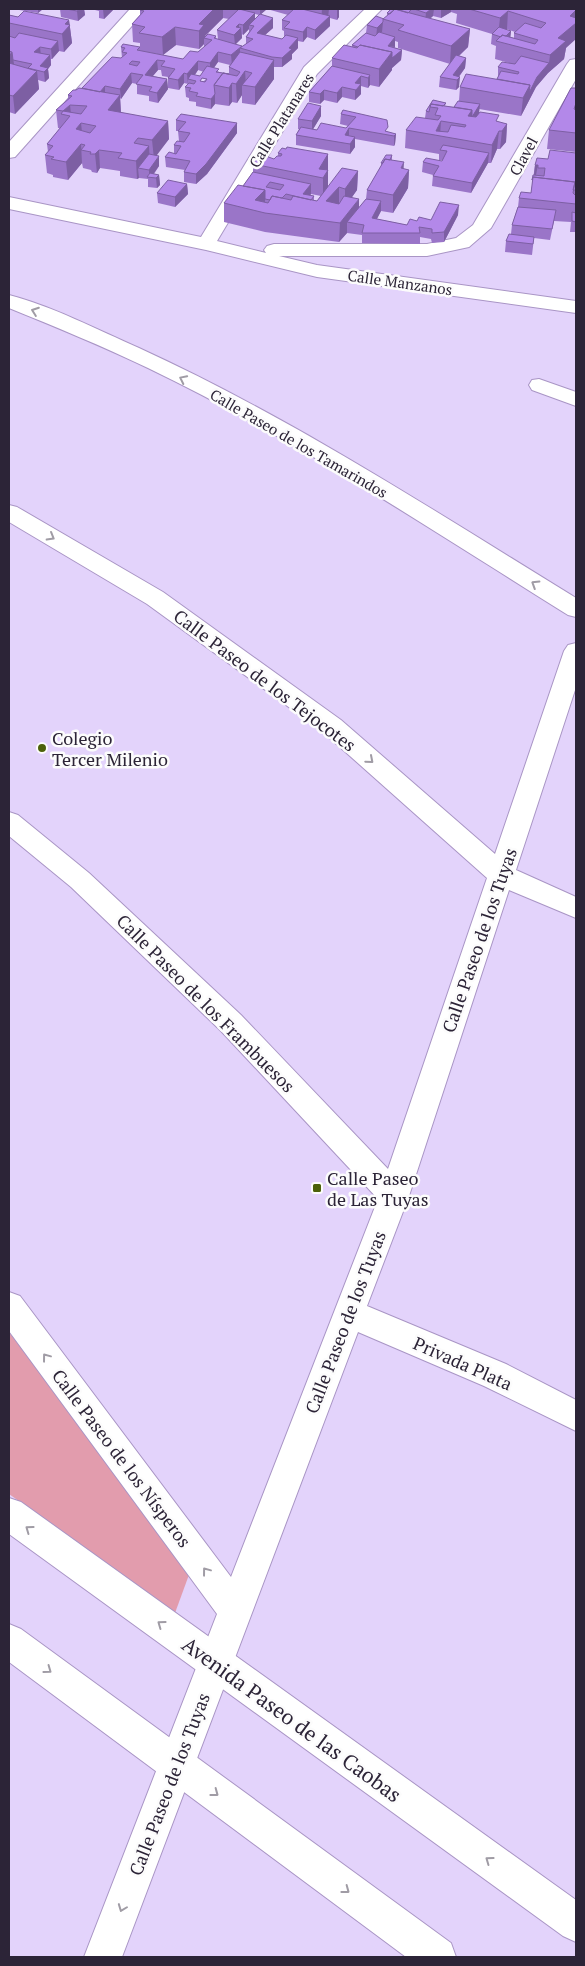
<svg xmlns="http://www.w3.org/2000/svg" width="585" height="1966" viewBox="0 0 585 1966" font-family="'PT Serif',serif">
  <style>
    .green { fill: #e29cad }
    .lines { fill: none; stroke-linecap: round; stroke-linejoin: round }
    .street-casing { stroke: #a995c5; stroke-width: 2 }
    .secondary-casing { stroke: #a995c5; stroke-width: 2 }
    .street { fill: #fff; fill-rule: evenodd }
    .secondary { fill: #fff; fill-rule: evenodd }
    .wall { fill: #9a75c8; fill-rule: evenodd }
    .shaded-wall { fill: #7d5fa3 }
    .building { fill: #b388e9; stroke: #7d5fa3; fill-rule: evenodd }
    .oneway { stroke: #a09ca5 }
    .poi-dot { fill: #4c610a; stroke: #fcfcfc; stroke-width: 2 }
    .labels { text-anchor: middle; dominant-baseline: central; stroke-width: 5; stroke-linejoin: round; paint-order: stroke }
    .far-street-label { font-size: 15px; fill: #2c2437; stroke: #fcfcfc }
    .street-label { font-size: 18px; fill: #2c2437; stroke: #fcfcfc }
    .poi-label { font-size: 18px; fill: #2c2437; stroke: #fcfcfc; text-anchor: start }
    .near-street-label { font-size: 21px; fill: #2c2437; stroke: #fcfcfc }
  </style>
  <rect width="100%" height="100%" fill="#e3d3fb"/>
  <!-- green -->
  <path class="green" d="M9,1332L190,1572L175,1613L9,1494Z"/>
  <g class="lines">
    <!-- street casing -->
    <g class="street-casing">
      <path id="street" d="M365,9H382L317,74L217,241L266,253L264,250L267,246L274,244H427L456,238L473,225L567,64L570,60L576,59V79L491,228L469,247L427,256H279L317,265L576,301V313L317,277L206,250L9,209V197L201,237L304,67Z
        M9,295C52,306 98,330 139,348C292,418 433,510 576,598V617L568,615C430,529 294,438 148,368C102,346 56,327 9,308Z
        M539,379L576,392V406L532,390L529,385L532,380Z
        M9,505L17,507L163,592L341,720L495,854L564,651L568,645L576,643V687L516,870L576,897V918L509,890L409,1196L367,1306L506,1364L576,1400V1431L484,1386L358,1332L122,1957H84L217,1614L9,1331V1292L20,1296L231,1577L378,1199L221,1031L71,887L9,836V812L18,815L89,873L241,1015L388,1169L487,878L323,732L147,604L9,522Z"/>
    </g>
    <!-- secondary casing -->
    <g class="secondary-casing">
      <path id="secondary" d="M130,9H147L15,157L9,158V142Z
        M9,1498L21,1502L576,1900V1942L563,1936L9,1534Z
        M9,1624L21,1629L451,1943L456,1957H406L9,1662Z"/>
    </g>
    <!-- street -->
    <use href="#street" class="street"/>
    <!-- secondary -->
    <use href="#secondary" class="secondary"/>
  </g>
  <!-- wall -->
  <path class="wall" d="M13,9H43L38,13Z
    M60,9H84L85,15L78,21L61,17Z
    M91,9H113V10L104,19L99,18V11Z
    M141,9H339V17L337,20L330,18V26L315,40L307,37L303,42L298,41V48L292,54V59L282,67H274V79L255,105L242,103V95L237,103L232,102L229,106L215,104L211,109L196,106V102L189,101V98L186,97L185,87L188,84L184,83L179,90L168,88V77L162,76L161,70H158L153,76L167,79L168,89L158,103L149,101V96L137,94V84L132,83L121,99L120,98L121,113L168,121L169,139L156,155L159,166L154,174L159,175L160,185L157,188L148,187V179L139,178L137,179L120,176V171L100,168L97,173L92,172L91,170L83,168L82,163L68,180L53,177V175L47,173L45,155L48,152L47,144L60,128H58L56,110L68,99V95L76,90L82,88L121,58H122L121,47H140V51L183,59L198,52L204,47V44L199,49L176,45L163,55L140,51V43L133,42L132,24L140,15V10ZM267,9L288,15L282,20V30L284,31V37L282,39L265,35L273,28L261,14ZM255,14L259,15L255,19ZM223,18L229,19L217,30L218,39H216V36L205,37V36ZM249,29V32L246,37V44L242,47L235,44L242,38V34L243,35ZM218,62L230,65L229,67V74L219,72L214,68ZM198,70L204,72L200,76L195,75ZM202,78L206,79L204,81H200Z
    M391,9H576L566,48L564,59L548,73L536,87L521,116L479,109V113L498,122L507,124L506,142L500,149H497L491,163H488L471,193L432,186L433,175L422,172L423,162L442,161V160H439V154L405,148L406,130L425,118L426,111L433,100L446,103L445,106L454,107L459,101L460,87L497,79L498,77V67L509,63L495,59L496,46L491,44L492,34L456,23L457,14L451,12L441,18L433,16L430,19L470,29L468,47L459,56L466,58L465,68L459,77V87L456,90L439,87L440,77L450,64L398,48V42L395,41V48L402,50L401,60L392,68V70L379,87L370,85L368,88L361,86V94L355,100L342,97L337,103L324,100L320,104L309,102V92L332,66V58L352,47V45L366,33L367,25L384,19L387,16V13ZM507,29L515,32L514,33V38L510,37L511,31L506,30Z
    M9,15L18,17L69,20L72,43L64,52L59,51L52,59H51V65L48,69L49,78L45,82L38,80L39,89L15,114L9,112Z
    M576,84V152L547,149L549,130L575,88Z
    M321,106V116L313,129L317,130L346,128L348,126L340,124L341,114L343,110L388,132L396,134L395,144L394,146L355,139V147L350,154L296,145V135L299,129H298V119Z
    M176,120L237,123V133L207,174L196,184L184,182V172L185,170L166,167L165,157L174,153V145L179,141L178,131H176Z
    M278,153L328,154V187L358,171L357,190L352,197L359,208L366,199L367,190L381,167V163L392,155V160L404,169L409,170L408,188L393,213L381,211L377,219L407,225L417,221L431,220L458,215L444,242L432,243L431,239L420,237V244L362,243V235L347,233L339,242L265,232L224,222V203L243,186L253,172V164L274,159L278,156ZM311,194L321,196L317,201L314,200V196H310Z
    M576,153V232H570L571,222L554,221L550,240L534,238L532,255L505,252L506,241L511,234L512,225L518,207L519,198L531,193L535,165L548,159Z
    M187,184L188,194L175,207L158,203L157,193Z"/>
  <!-- shaded-wall -->
  <path class="shaded-wall" d="M38,9H43L38,13Z
    M80,9H84L85,15L78,21L77,11Z
    M103,9H113V10L104,19Z
    M213,9H223V18L205,36V39L204,38V44L199,49V24Z
    M260,9H267L260,15Z
    M322,9H329L328,18L321,24Z
    M337,9H339V17L337,20Z
    M431,9H434L433,16L425,22L426,13Z
    M441,9H451V12L441,18Z
    M576,10V39L566,48L564,59L548,73L536,87L521,116L523,98L530,85L549,63L550,55L558,38L570,16Z
    M508,11L507,29L498,36L500,18Z
    M255,13V23L249,25V29L243,35V25Z
    M330,16V26L315,40V30Z
    M273,18V28L257,42V33Z
    M69,20L72,43L64,52L62,34L65,24Z
    M383,22L382,32L376,38L377,28Z
    M239,24V30L241,28L242,38L235,45L234,35L236,27Z
    M175,27L176,45L163,55L162,37Z
    M307,27V37L303,42V32Z
    M470,29L468,47L450,64L451,46Z
    M511,31L510,41L505,38Z
    M395,37V47L388,46Z
    M298,38V48L292,54V59L282,67V58L289,48Z
    M58,41L59,51L52,59L51,49Z
    M40,47L41,56L34,52Z
    M240,48V57L232,65L231,55Z
    M402,50L401,60L392,68V58Z
    M12,52L15,70L9,75V55Z
    M218,52V62L210,73V63Z
    M392,52V70L379,87V69Z
    M50,55L51,65L48,69L49,78L45,82L44,72L40,66Z
    M466,58L465,68L456,80L453,75Z
    M157,60L158,70L145,85V75Z
    M274,60V79L255,105V87Z
    M198,61V70L191,80L188,79V84L187,74Z
    M37,71L39,89L15,114L13,96Z
    M245,71L246,85H242V95L237,103L236,84Z
    M131,73L132,83L121,99L120,89Z
    M184,73V83L179,90L178,80Z
    M370,75V85L368,88V78Z
    M361,76V94L355,100V83Z
    M460,77L459,87L456,90L457,80Z
    M167,79L168,89L158,103L157,93Z
    M232,83V102L229,106V88Z
    M105,86V96L95,99Z
    M342,87V97L337,103V93Z
    M324,90V100L320,104V94Z
    M215,94V104L211,109V99Z
    M120,95L121,114L108,110Z
    M480,104L479,114L471,129L468,116L472,110Z
    M70,105L72,123L70,116L63,111Z
    M321,106V116L312,131V121Z
    M168,121L169,139L154,159L152,140Z
    M441,121L440,136L436,131Z
    M81,123L83,141L81,144L82,163L68,180L66,162L76,129Z
    M237,123V133L207,174L196,184V174Z
    M507,124L506,142L500,149L502,131Z
    M349,128V138L345,135Z
    M499,131L497,149L491,163L492,145Z
    M396,134L395,144L394,146V136Z
    M355,137V147L350,154V144Z
    M149,146L150,164L138,168L139,178L137,179L136,161Z
    M99,150L100,168L97,173L95,154Z
    M489,153L488,163L471,193L472,183Z
    M328,154V188L323,196V178L319,169Z
    M159,156V166L151,177H149V170Z
    M404,162L403,179L409,170L408,188L393,213V195L401,168Z
    M535,165H538L536,175H534Z
    M358,171L357,190L345,207V189Z
    M159,175L160,185L157,188L156,178Z
    M187,184L188,194L175,207V197Z
    M311,184V194L303,204V194Z
    M339,187V206L326,201Z
    M265,190V209L255,200Z
    M359,199V217L347,222V233L339,242L340,223Z
    M381,201V211L372,228V218Z
    M459,205L458,215L444,242V232Z"/>
  <!-- building -->
  <path class="building" d="M66,9H80L77,11Z
    M141,9H214L199,24L204,25L199,31L175,27L162,37L139,33L145,27L132,24L144,11L140,10Z
    M239,9L255,13L243,25L239,24L236,27L241,28L234,35L217,30Z
    M294,9H302L330,16L315,30L307,27L303,32L284,28L290,22L282,20Z
    M391,9H406L411,10L408,13L395,9L390,14L387,13Z
    M395,9L470,29L451,46L398,30L404,25L383,19Z
    M414,9H431L426,13Z
    M469,9H576V10L570,16L576,18V23L558,38L566,41L550,55L496,41L502,35L535,44L538,40L514,33L525,23L541,28L546,23L508,11L500,18Z
    M24,11L69,20L65,24L70,25L62,34L9,23V15L18,17Z
    M260,14L273,18L257,33L282,39L286,35L298,38L289,48L292,49L282,58L272,57L240,48L253,39L246,37L254,26L249,25Z
    M376,16L384,19H383V22L377,28L367,25Z
    M499,27L511,31L506,36L502,35L501,37L492,34Z
    M379,32L395,37L388,46L402,50L392,58V52L360,45L358,47L352,45L366,33L375,36Z
    M19,33L58,41L51,49L40,47L34,52L50,55L40,66L48,68L44,72L28,68L32,64L13,60L12,52L9,51V36L15,38Z
    M208,34L216,36L214,38L242,46L231,55L218,52L210,63L198,61L187,74L184,73L178,80L168,78L175,69L161,66L165,61L157,60L145,75L167,79L157,93L149,91L152,87L136,84L143,75L131,73L120,89L105,86L100,92L82,88L112,57L121,58L127,53L122,52L125,48L121,47L123,44L140,47L137,50L183,59L190,51L198,52L212,40L204,38ZM132,61L140,62L137,66L129,64Z
    M344,45L357,48L360,45L392,52L379,69L332,58Z
    M240,52L274,60L255,87L242,85L252,73L245,71L236,84L232,83L229,88L214,85L223,73L237,76L240,72L229,67Z
    M456,55L466,58L453,75L460,77L457,80L440,77Z
    M521,56L549,63L537,77L529,93L530,85L497,79L501,71L518,74L519,72L498,67L502,62L515,64Z
    M9,63L37,71L13,96L9,95Z
    M207,66L219,69L216,72L229,74L223,73L214,85L215,94L211,99L196,96L198,93L189,91L191,88L185,87L189,83L194,84L196,81L188,79L191,74L200,76ZM202,78L207,79L205,82L200,81Z
    M332,66L370,75L368,78L361,76L355,83L361,84L356,90L342,87L337,93L324,90L320,94L309,92Z
    M466,74L530,85L523,98L460,87Z
    M79,88L120,95L108,110L168,121L152,140L138,138L134,143L149,146L136,161L118,158L122,153L99,150L95,154H90L91,152L81,150L85,145L81,144L66,162L51,159L54,157L45,155L53,146L47,144L70,116L61,114L63,111L81,114L87,106L70,105L63,111L56,110L72,96L68,95L73,90H76ZM81,123L96,126L90,133L76,129Z
    M571,88H576V103L574,109L576,110V133L549,130Z
    M433,100L446,103L443,106L431,104L430,107L429,112L426,111Z
    M458,101L480,104L472,117V110L454,107Z
    M308,103L321,106L312,121L298,119Z
    M431,104L472,110L468,116L476,117L480,112L499,115L496,121L507,124L502,131H499L492,145L406,130L416,117L438,120L441,116L435,115L438,108L430,107ZM441,121L466,125L465,127L451,125L448,132L436,131Z
    M343,110L387,120L388,127L385,131L396,134L394,136L349,128L345,135L355,137L350,144L296,135L301,127L317,130L321,123L346,128L356,117L341,114Z
    M181,114L237,123L206,164L196,174L184,172L190,161L165,157L169,152L176,154L181,146L174,145L177,141L184,142L190,133L178,131L186,122L176,120Z
    M443,145L489,153L472,183L433,176L439,166L423,162L426,158L442,161L447,151L440,150Z
    M287,147L328,154L319,169L328,170L323,178L253,164L260,154L274,159L277,156H281L282,154L278,153L282,148L286,149Z
    M550,150L576,153V190H573L575,182L533,177L532,180L533,175L544,176L545,168H538V165H535L537,158L548,159Z
    M149,154L159,156L149,170L138,168Z
    M386,155H392L390,160L385,159L383,163H381Z
    M385,159L404,162L401,168L409,170L393,195L367,190Z
    M342,168L358,171L345,189L339,187L326,201L339,204L344,196L359,199L340,223L265,213L224,203L238,185L265,190L255,200L268,203L272,196L291,200L293,196L317,201Z
    M253,172L311,184L303,194L314,196L311,200L286,194L282,198L272,196L270,200L265,199V190L243,186ZM270,182L284,185L280,190L266,187Z
    M150,173L159,175L156,178L147,177Z
    M533,177L575,182L573,193L576,196V204L519,198L521,192L531,193Z
    M168,180L187,184L175,197L157,193Z
    M366,199L381,201L372,218L407,225L410,219L417,221L419,217L431,220L440,202L459,205L444,232L432,233V229L419,227L420,233H362L364,225L347,222Z
    M518,207L556,210L552,229L512,225Z
    M572,212L576,213V222L572,221Z
    M509,234L534,237L533,244L506,241Z"/>
  <!-- one-way arrows -->
  <defs><path id="oneway-chevron" d="M-2-3.5L2.5 0L-2 3.5" fill="none" stroke-width="1.6" stroke-linecap="round" stroke-linejoin="round" transform="scale(1.25)"/></defs>
  <g class="oneway">
    <use href="#oneway-chevron" transform="translate(35 311) rotate(-160)"/>
    <use href="#oneway-chevron" transform="translate(183 379) rotate(-154)"/>
    <use href="#oneway-chevron" transform="translate(51 537) rotate(30)"/>
    <use href="#oneway-chevron" transform="translate(535 584) rotate(-148)"/>
    <use href="#oneway-chevron" transform="translate(370 760) rotate(41)"/>
    <use href="#oneway-chevron" transform="translate(46 1357) rotate(-127)"/>
    <use href="#oneway-chevron" transform="translate(29 1529) rotate(-144)"/>
    <use href="#oneway-chevron" transform="translate(206 1571) rotate(-127)"/>
    <use href="#oneway-chevron" transform="translate(161 1624) rotate(-144)"/>
    <use href="#oneway-chevron" transform="translate(48 1670) rotate(36)"/>
    <use href="#oneway-chevron" transform="translate(215 1793) rotate(37)"/>
    <use href="#oneway-chevron" transform="translate(489 1860) rotate(-144)"/>
    <use href="#oneway-chevron" transform="translate(346 1890) rotate(37)"/>
    <use href="#oneway-chevron" transform="translate(122 1908) rotate(111)"/>
  </g>
  <!-- markers -->
  <g class="poi-dot">
    <circle cx="42" cy="748" r="5"/>
    <rect x="312" y="1183" width="10" height="10" rx="2.5"/>
  </g>
  <g class="labels">
    <!-- far-street labels -->
    <g class="far-street-label">
      <text transform="translate(281 120) rotate(-58)">Calle Platanares</text>
      <text transform="translate(523 156) rotate(-61)">Clavel</text>
      <text transform="translate(400 282) rotate(8)">Calle Manzanos</text>
      <text transform="translate(299 443) rotate(30)">Calle Paseo de los Tamarindos</text>
    </g>
    <!-- street labels -->
    <g class="street-label">
      <text transform="translate(265 680) rotate(37)">Calle Paseo de los Tejocotes</text>
      <text transform="translate(479 940) rotate(-71)">Calle Paseo de los Tuyas</text>
      <text transform="translate(206 1003) rotate(45)">Calle Paseo de los Frambuesos</text>
      <text transform="translate(345 1322) rotate(-69)">Calle Paseo de los Tuyas</text>
      <text transform="translate(463 1363) rotate(24)">Privada Plata</text>
      <text transform="translate(122 1458) rotate(53)">Calle Paseo de los Nísperos</text>
      <text transform="translate(169 1784) rotate(-69)">Calle Paseo de los Tuyas</text>
    </g>
    <!-- poi labels -->
    <g class="poi-label">
      <text x="52" y="738">Colegio<tspan x="52" dy="21">Tercer Milenio</tspan></text>
      <text x="327" y="1178">Calle Paseo<tspan x="327" dy="21">de Las Tuyas</tspan></text>
    </g>
    <!-- near-street labels -->
    <g class="near-street-label">
      <text transform="translate(292 1719) rotate(36)">Avenida Paseo de las Caobas</text>
    </g>
  </g>
  <!-- border -->
  <rect width="585" height="1966" fill="none" stroke="#2c2437" stroke-width="20"/>
</svg>
